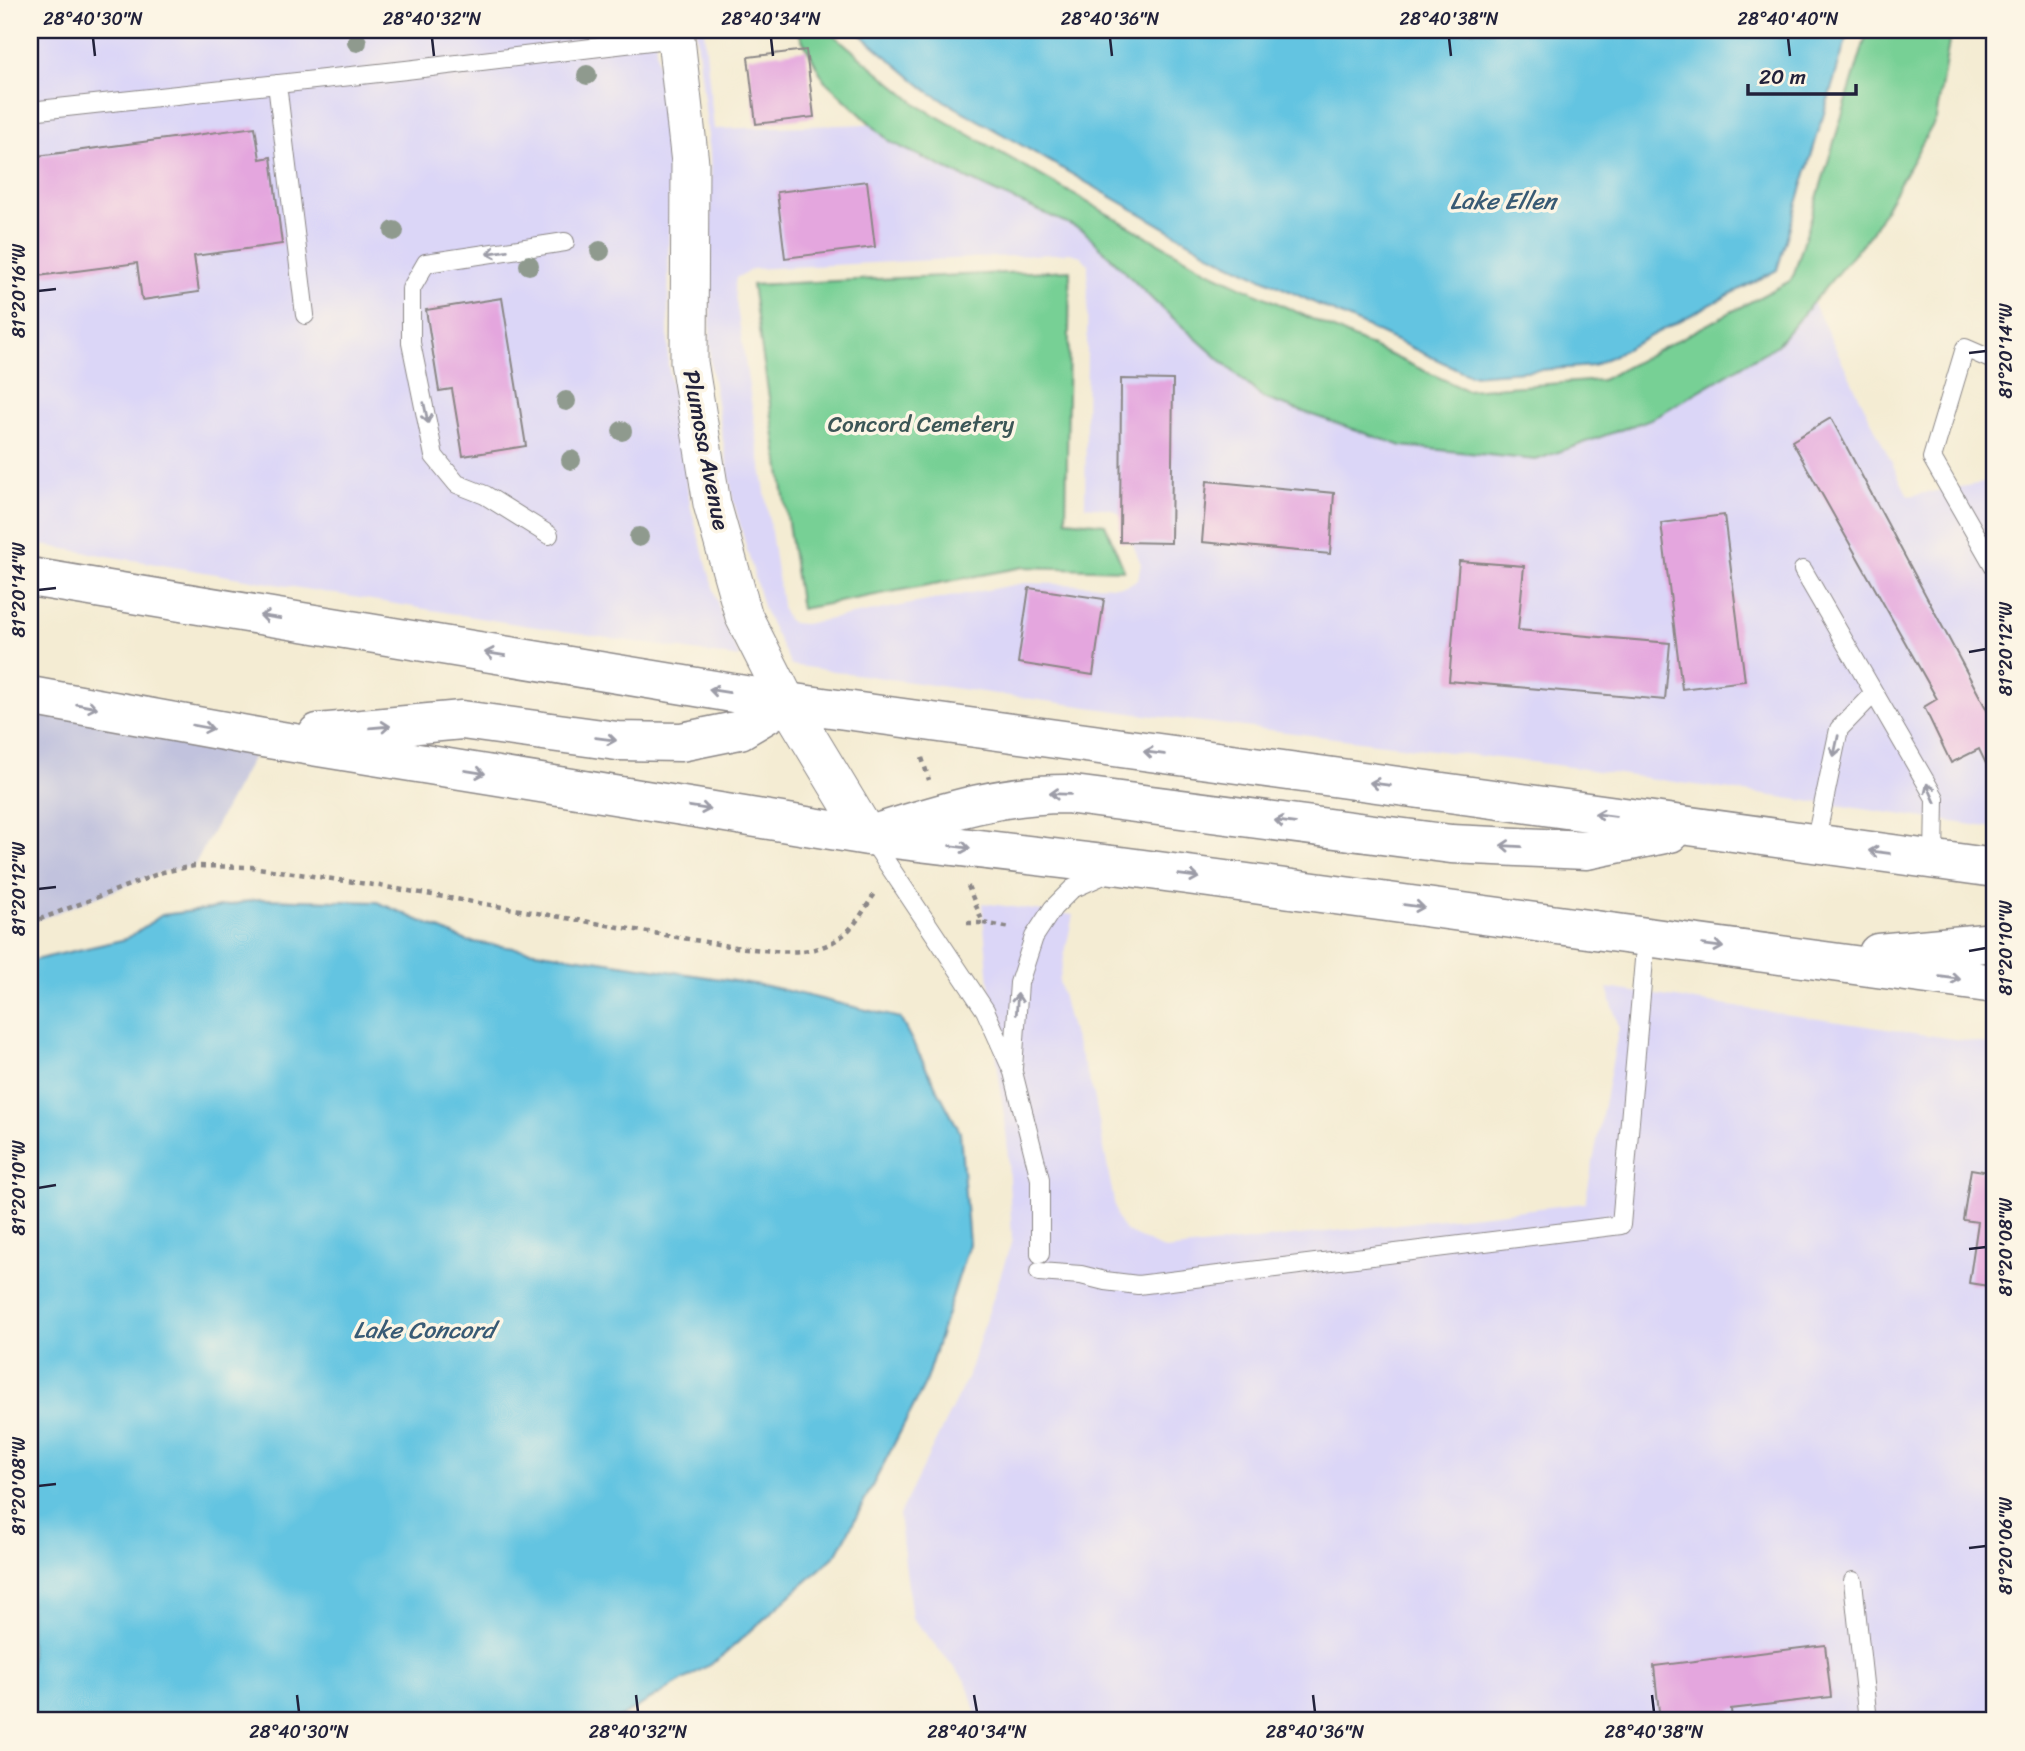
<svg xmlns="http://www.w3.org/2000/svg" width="2025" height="1751" viewBox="0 0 2025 1751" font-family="Sriracha,sans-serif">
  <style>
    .built { fill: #dbd6f7; fill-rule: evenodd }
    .industrial { fill: #c1c2dd }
    .green { fill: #77d095; stroke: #4c7968; stroke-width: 2 }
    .water { fill: #63c4e1; stroke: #42738e; stroke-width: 2 }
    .building { fill: #e4a6de }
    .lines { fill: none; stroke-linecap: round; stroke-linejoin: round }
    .lane-casing { stroke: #8b8787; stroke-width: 20 }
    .street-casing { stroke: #8b8787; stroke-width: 39 }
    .primary-casing { stroke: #8b8787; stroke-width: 41 }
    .path { stroke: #8b8787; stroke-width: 4.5; stroke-dasharray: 5 5; stroke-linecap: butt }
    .lane { stroke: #fff; stroke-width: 18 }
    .street { stroke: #fff; stroke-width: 37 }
    .primary { stroke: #fff; stroke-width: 38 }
    .tree { fill: #8f9a8e }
    .oneway { stroke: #9c9ca7 }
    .ticks { fill: none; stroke: #22223b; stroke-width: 2.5 }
    .labels { text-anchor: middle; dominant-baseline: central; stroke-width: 7; stroke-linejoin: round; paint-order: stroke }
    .park-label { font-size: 23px; fill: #3c5656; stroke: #fcf5e5 }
    .street-label { font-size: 23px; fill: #22223b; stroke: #fcf5e5 }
    .water-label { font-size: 24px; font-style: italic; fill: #395b75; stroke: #fcf5e5 }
    .neatline { fill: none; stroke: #22223b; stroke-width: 2.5 }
    .ticks-label { font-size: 18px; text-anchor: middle; fill: #22223b }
  </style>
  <rect width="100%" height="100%" fill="#fcf5e5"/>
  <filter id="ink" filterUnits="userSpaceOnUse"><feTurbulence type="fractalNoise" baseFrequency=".0143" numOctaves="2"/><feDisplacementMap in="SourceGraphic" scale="14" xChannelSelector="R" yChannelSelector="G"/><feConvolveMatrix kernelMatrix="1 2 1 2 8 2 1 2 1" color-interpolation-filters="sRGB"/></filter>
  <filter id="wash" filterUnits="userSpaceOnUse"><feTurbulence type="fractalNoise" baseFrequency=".00686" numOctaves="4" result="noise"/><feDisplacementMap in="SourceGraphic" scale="28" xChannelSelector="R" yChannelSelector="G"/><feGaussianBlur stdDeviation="1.57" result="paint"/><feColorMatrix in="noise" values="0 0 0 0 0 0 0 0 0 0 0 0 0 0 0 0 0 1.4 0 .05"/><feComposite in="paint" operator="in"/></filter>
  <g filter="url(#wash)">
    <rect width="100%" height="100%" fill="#f4ecd3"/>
    <!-- built -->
    <path class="built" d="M30,30H654L669,165L668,365L691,509L723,622L740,658L510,623L30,543Z
      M696,30H704L714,129L871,124L890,142L993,191L1083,230L1155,302L1402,446L1777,345L1813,302L1908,496L1995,481V828L1556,765L1138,714L791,665L764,610L733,500L710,360L711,161ZM1070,253L1081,256L1088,264V269L1085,506L1112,509L1120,514L1141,564L1138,579L1128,585L1122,586L1024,583L804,624L793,623L788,620L783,611L734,288L736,278L752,269Z
      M982,903L1073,915L1059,981L1068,1019L1094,1095L1117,1218L1125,1231L1165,1250L1585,1203L1619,1027L1607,988L1995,1045V1721H978L966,1681L912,1618L899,1515L967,1378L1012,1240L1007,1140L992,1018Z"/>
    <!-- industrial -->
    <path class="industrial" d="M30,696L263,738L194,866L162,872L30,923Z"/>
    <!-- green -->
    <path class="green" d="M797,30H828L919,106L1208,271L1466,390L1602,380L1790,281L1794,274L1868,30H1951L1936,119L1872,232L1777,345L1651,419L1536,460L1402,446L1263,398L1155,302L1083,230L993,191L890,142L824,80Z
      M1070,270L1066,520L1105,524L1124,570L1024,567L801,609L752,285Z"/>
    <!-- water -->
    <path class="water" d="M855,30H1849L1777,270L1593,366L1470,375L1218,258L929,92Z
      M259,899L377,902L467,941L767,986L900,1018L960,1132L969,1244L924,1386L837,1554L719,1659L614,1721H30V961L126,939L162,915L210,909Z"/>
    <g id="blocks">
      <!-- building -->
      <path class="building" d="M806,50L814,117L756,124L748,57Z
        M255,127L260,159L271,157L282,244L194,256L199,292L142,300L137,263L30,277V157Z
        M867,181L875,247L785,258L777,192Z
        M502,298L526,446L463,456L452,389L439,391L426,310Z
        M1121,379L1173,380L1171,543L1120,542Z
        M1831,418L1995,725V767L1989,770L1979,749L1951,763L1924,707L1937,699L1792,441Z
        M1207,481L1334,493L1330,554L1202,542Z
        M1724,515L1745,681L1682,689L1661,523Z
        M1459,561L1524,566L1518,630L1670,643L1665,700L1449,681Z
        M1029,588L1104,599L1093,675L1018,663Z
        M1971,1169L1995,1173V1287L1969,1283L1978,1222L1963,1220Z
        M1995,1459V1509L1994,1510L1988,1467Z
        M1825,1645L1831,1697L1731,1709L1732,1721H1660L1654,1666Z"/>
    </g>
  </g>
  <g filter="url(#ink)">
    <use href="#blocks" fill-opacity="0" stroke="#8b8787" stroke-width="2"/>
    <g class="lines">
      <!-- lane casing -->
      <g class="lane-casing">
        <path id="lane" d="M277,84L305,315
          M30,111L406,70L676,38
          M1995,361L1965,348L1932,458L1995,568
          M549,535L485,495L457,484L434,456L411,343V289L426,263L565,242
          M1803,570L1935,798L1934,860
          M871,839L985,1010L1013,1072L1040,1179V1254
          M1815,844L1839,729L1874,693
          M1013,1068L1019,983L1034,937L1053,908L1072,889L1108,873
          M1039,1272L1081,1275L1105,1281L1138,1285L1621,1225L1646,937
          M1853,1581L1868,1721"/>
      </g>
      <!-- street casing -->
      <g class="street-casing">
        <path id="street" d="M675,30L690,163L689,362L712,504L744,617L787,702L868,836"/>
      </g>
      <!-- primary casing -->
      <g class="primary-casing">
        <path id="primary" d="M30,577L787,702L1995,868
          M30,696L263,738L868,836L1121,866L1995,984
          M318,733L462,720L617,741L681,742L740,730L787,702
          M883,831C945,812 1000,794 1066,794L1451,844L1587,850L1670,833
          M1878,953L1995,942"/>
      </g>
      <!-- path -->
      <path class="path" d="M922,758L929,780
        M968,886L983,923L1011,928
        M30,923L163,872L194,866L252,867L380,886L735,947C770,950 812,960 842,936C856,926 866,906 876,892
        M967,923H983"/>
      <!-- lane -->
      <use href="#lane" class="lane"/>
      <!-- street -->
      <use href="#street" class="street"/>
      <!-- primary -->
      <use href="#primary" class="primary"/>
    </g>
    <!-- trees -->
    <g class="tree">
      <circle cx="357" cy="42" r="10"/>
      <circle cx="587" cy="75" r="10"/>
      <circle cx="394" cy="231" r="10"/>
      <circle cx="600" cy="251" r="10"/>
      <circle cx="529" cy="265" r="10"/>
      <circle cx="566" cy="401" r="10"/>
      <circle cx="622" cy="431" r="10"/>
      <circle cx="571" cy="460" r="10"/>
      <circle cx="639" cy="537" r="10"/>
    </g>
    <!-- one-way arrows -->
    <defs><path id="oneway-shaft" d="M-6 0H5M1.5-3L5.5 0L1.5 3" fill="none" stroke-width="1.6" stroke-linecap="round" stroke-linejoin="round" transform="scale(1.75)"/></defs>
    <g class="oneway">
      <use href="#oneway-shaft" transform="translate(497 252) rotate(171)"/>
      <use href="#oneway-shaft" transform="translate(426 413) rotate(78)"/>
      <use href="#oneway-shaft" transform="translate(270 617) rotate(-171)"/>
      <use href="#oneway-shaft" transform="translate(495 654) rotate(-171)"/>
      <use href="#oneway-shaft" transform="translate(719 691) rotate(-171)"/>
      <use href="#oneway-shaft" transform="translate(87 706) rotate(10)"/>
      <use href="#oneway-shaft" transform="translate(203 727) rotate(10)"/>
      <use href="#oneway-shaft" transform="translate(380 727) rotate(-5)"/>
      <use href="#oneway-shaft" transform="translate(606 739) rotate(8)"/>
      <use href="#oneway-shaft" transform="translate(1836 746) rotate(102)"/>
      <use href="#oneway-shaft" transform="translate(1154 753) rotate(-172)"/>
      <use href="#oneway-shaft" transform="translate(475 772) rotate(9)"/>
      <use href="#oneway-shaft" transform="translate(1380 784) rotate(-172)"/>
      <use href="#oneway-shaft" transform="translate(1931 793) rotate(-114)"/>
      <use href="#oneway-shaft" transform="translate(1060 794) rotate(-178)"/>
      <use href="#oneway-shaft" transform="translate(700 808) rotate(9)"/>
      <use href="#oneway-shaft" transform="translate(1605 815) rotate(-172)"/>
      <use href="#oneway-shaft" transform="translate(1285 822) rotate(-173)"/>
      <use href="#oneway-shaft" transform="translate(1511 846) rotate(-177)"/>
      <use href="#oneway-shaft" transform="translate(960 847) rotate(7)"/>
      <use href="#oneway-shaft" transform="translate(1879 852) rotate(-172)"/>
      <use href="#oneway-shaft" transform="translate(1189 876) rotate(8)"/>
      <use href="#oneway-shaft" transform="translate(1414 906) rotate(8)"/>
      <use href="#oneway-shaft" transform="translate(1713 946) rotate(8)"/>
      <use href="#oneway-shaft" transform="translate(1950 978) rotate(8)"/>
      <use href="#oneway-shaft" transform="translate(1017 1004) rotate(-86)"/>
    </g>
  </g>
  <!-- ticks -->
  <path class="ticks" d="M93,38L95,56M432,38L434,56M771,38L773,56M1110,38L1112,56M1449,38L1451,56M1788,38L1790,56M38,291L56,289M1969,353L1986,351M38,590L56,588M1969,652L1986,649M38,889L56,887M1969,951L1986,948M38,1188L56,1185M1969,1249L1986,1247M38,1486L56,1484M1969,1548L1986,1546M297,1695L299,1712M636,1695L638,1712M974,1695L977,1712M1313,1695L1315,1712M1652,1695L1654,1712"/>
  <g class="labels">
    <!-- park labels -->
    <g class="park-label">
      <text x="921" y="424">Concord Cemetery</text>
    </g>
    <!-- street labels -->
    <g class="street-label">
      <text transform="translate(706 450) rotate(79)">Plumosa Avenue</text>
    </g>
    <!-- water labels -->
    <g class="water-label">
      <text x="1503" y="201">Lake Ellen</text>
      <text x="424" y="1330">Lake Concord</text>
    </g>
  </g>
  <!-- margin -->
  <rect width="2025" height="1751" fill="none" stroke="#fcf5e5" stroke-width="77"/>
  <!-- scale -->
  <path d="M1748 84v10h108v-10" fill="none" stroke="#22223b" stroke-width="3.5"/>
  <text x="1759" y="84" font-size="21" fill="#22223b" stroke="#fcf5e5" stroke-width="5" paint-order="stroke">20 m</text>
  <rect x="38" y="38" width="1948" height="1674" class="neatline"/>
  <g class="ticks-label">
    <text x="93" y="25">28°40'30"N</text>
    <text x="432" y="25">28°40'32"N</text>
    <text x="771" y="25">28°40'34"N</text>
    <text x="1110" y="25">28°40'36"N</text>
    <text x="1449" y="25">28°40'38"N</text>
    <text x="1788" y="25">28°40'40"N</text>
    <text transform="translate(19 291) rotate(-90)" y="6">81°20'16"W</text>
    <text transform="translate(2006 351) rotate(-90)" y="6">81°20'14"W</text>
    <text transform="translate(19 590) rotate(-90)" y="6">81°20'14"W</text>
    <text transform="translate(2006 649) rotate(-90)" y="6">81°20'12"W</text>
    <text transform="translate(19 889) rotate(-90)" y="6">81°20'12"W</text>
    <text transform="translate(2006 948) rotate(-90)" y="6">81°20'10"W</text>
    <text transform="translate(19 1188) rotate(-90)" y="6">81°20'10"W</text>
    <text transform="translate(2006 1247) rotate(-90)" y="6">81°20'08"W</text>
    <text transform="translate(19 1486) rotate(-90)" y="6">81°20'08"W</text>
    <text transform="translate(2006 1546) rotate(-90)" y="6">81°20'06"W</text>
    <text x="299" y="1738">28°40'30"N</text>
    <text x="638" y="1738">28°40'32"N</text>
    <text x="977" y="1738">28°40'34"N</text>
    <text x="1315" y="1738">28°40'36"N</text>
    <text x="1654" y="1738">28°40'38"N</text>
  </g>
</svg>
